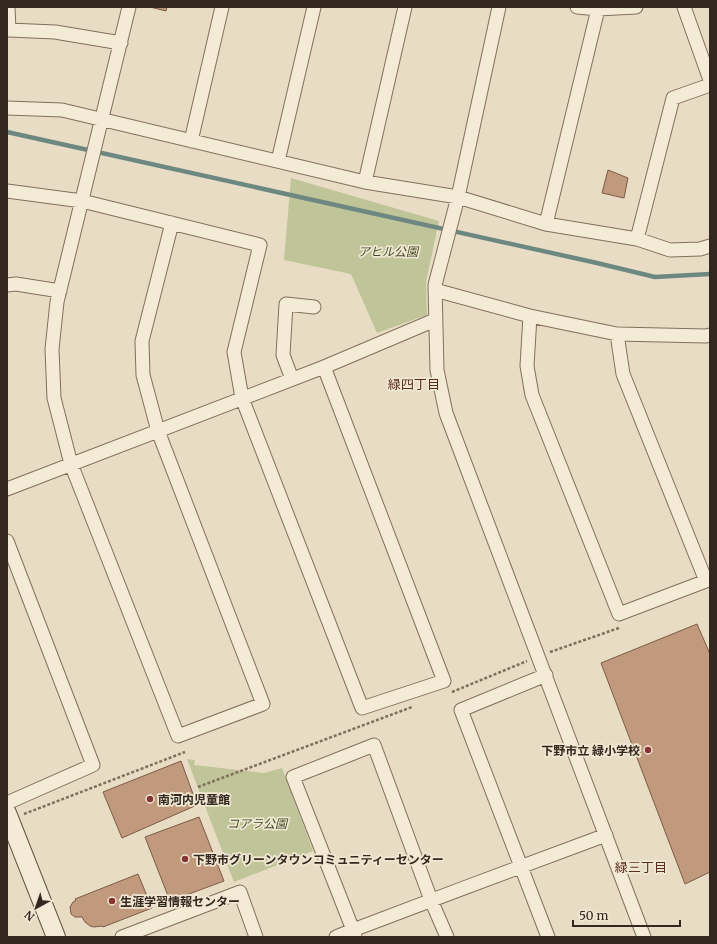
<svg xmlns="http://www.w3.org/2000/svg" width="717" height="944" viewBox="0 0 717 944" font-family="Merriweather,'Noto Sans JP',serif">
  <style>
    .green { fill: #c0c499 }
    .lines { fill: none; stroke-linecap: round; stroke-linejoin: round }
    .stream { stroke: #6d8881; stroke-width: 4.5 }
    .building { fill: #c19a7e; stroke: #7c5b45 }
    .street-casing { stroke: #806f5c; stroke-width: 15 }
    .secondary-casing { stroke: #625040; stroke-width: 20 }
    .path { stroke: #806f5c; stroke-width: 2.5; stroke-dasharray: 3 2; stroke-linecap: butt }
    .street { stroke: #f4ebd6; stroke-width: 13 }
    .secondary { stroke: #f4ebd6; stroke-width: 18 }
    .poi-dot { fill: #873435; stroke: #f0e7d2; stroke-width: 1.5 }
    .labels { text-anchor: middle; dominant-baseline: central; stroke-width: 3.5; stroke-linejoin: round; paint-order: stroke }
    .park-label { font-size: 12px; font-style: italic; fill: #434c28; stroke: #f0e7d2 }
    .poi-label { font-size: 12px; font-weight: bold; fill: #32281f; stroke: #f0e7d2; text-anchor: start }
    .neighbourhood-label { font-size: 13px; fill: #592e23; stroke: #f0e7d2 }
  </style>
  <rect width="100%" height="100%" fill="#e8ddc4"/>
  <!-- green -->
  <path class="green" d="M291,178L439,221L426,282L427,315L377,333L351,274L284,260Z
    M187,759L195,760L194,765L264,773L282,768L313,851L234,882Z"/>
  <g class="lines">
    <!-- stream -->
    <path class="stream" d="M7,132L597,263L655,277L710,274"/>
  </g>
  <!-- building -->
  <path class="building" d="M150,7H167L166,11Z
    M608,170L628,178L624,198L602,193Z
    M697,624L710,654V872L685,884L601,663Z
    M181,761L197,805L122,838L103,792Z
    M199,817L224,881L170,901L145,837Z
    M138,874L152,908L103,927L102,926L94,927L90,926L85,922L82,917H75L71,914L70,907L73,902L76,900L75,899Z"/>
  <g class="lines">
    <!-- street casing -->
    <g class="street-casing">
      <path id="street" d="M129,7L57,302L52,349L54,398L71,464L178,736L263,704L158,431L143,375L142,341L172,223
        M499,7L458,197L435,285L437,370L446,413L644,937
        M577,7L598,9L636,7
        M684,7L710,80
        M7,30H9L8,7
        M9,30L55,32L121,43
        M7,108L62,110L365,182L458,197L546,224L637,239L670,250L700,249L710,246
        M191,141L222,7
        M278,161L314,7
        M365,182L405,7
        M7,191L82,201L260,245L234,352L242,398L362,708L444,681L324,367
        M546,224L598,9
        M637,239L673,98L710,85
        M7,285L16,284L60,291
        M435,290L530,316
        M617,334L623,374L706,581L619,614L532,395L527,366L530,316L617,334L706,336L710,335
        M292,379L283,355L286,304L314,307
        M7,489L324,367L435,320
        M7,541L93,765L7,803
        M546,675L461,710L548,937
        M122,937L240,892L256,937
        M336,937L353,930L355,937
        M447,937L431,900L374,745L293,777L353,930C437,898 522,866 606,835"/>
    </g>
    <!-- secondary casing -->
    <g class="secondary-casing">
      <path id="secondary" d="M7,813L56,937"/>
    </g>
    <!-- path -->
    <path class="path" d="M550,652L619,628
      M452,692L527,661
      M198,787L412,707
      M24,814L185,752"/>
    <!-- street -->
    <use href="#street" class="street"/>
    <!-- secondary -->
    <use href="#secondary" class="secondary"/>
  </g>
  <!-- markers -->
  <g class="poi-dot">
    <circle cx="648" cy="750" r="4"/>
    <circle cx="150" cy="799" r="4"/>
    <circle cx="185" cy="859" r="4"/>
    <circle cx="112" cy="901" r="4"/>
  </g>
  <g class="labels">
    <!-- park labels -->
    <g class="park-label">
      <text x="388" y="251">アヒル公園</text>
      <text x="257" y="823">コアラ公園</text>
    </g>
    <!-- poi labels -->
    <g class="poi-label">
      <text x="640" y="750" text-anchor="end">下野市立 緑小学校</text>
      <text x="158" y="799">南河内児童館</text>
      <text x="193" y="859">下野市グリーンタウンコミュニティーセンター</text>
      <text x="120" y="901">生涯学習情報センター</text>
    </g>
    <!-- neighbourhood labels -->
    <g class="neighbourhood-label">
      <text x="414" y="384">緑四丁目</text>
      <text x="641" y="867">緑三丁目</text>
    </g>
  </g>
  <!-- border -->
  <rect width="717" height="944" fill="none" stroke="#32281f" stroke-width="16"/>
  <!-- north arrow -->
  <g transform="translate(36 908) rotate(220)" stroke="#f0e7d2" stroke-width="3" paint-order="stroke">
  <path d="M0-3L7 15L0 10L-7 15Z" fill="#32281f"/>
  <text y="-6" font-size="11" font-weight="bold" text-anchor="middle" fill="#32281f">N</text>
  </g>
  <!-- scale -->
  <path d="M573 920v6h107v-6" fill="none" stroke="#32281f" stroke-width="2"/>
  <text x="579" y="920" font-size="12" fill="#32281f" stroke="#f0e7d2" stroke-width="3" paint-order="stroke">50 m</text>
</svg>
